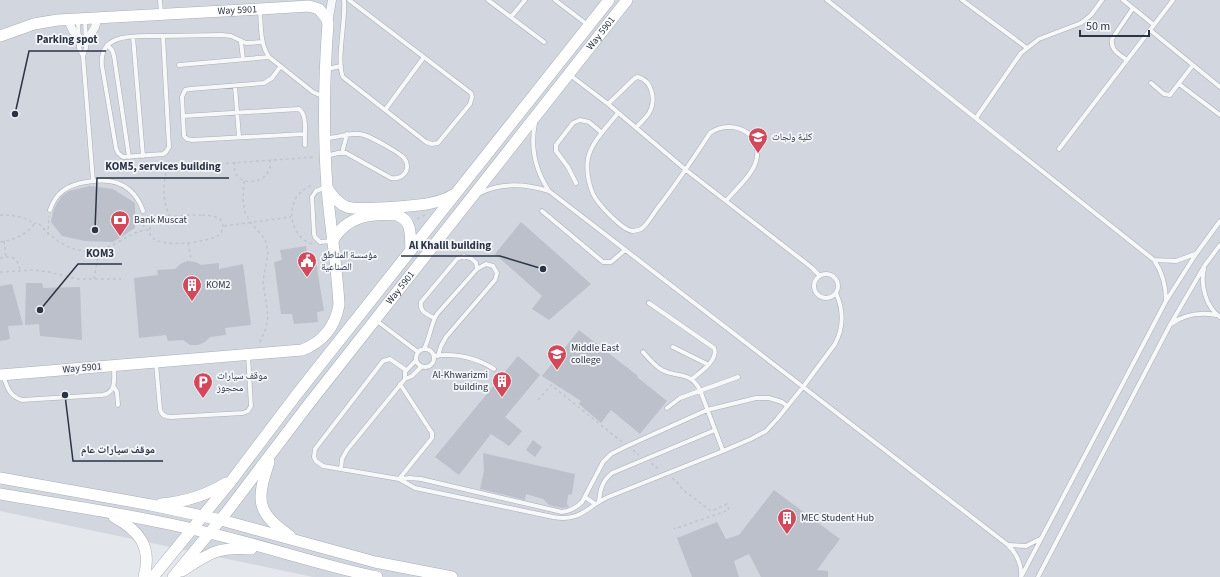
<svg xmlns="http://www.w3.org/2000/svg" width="1220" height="577" viewBox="0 0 1220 577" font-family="'Source Sans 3','Noto Naskh Arabic',sans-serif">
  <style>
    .built { fill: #d2d6de }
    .building { fill: #bbc0ca }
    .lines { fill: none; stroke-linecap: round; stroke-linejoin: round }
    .lane-casing { stroke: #a9aeb7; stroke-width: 5 }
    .street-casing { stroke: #a9aeb7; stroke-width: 9 }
    .secondary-casing { stroke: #a9aeb7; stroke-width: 12 }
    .path { stroke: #c2c5cb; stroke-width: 1.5; stroke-dasharray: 3 3; stroke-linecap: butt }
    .lane { stroke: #f7f8fa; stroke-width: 4 }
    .street { stroke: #f7f8fa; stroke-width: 8 }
    .secondary { stroke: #fff; stroke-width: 11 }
    .labels { text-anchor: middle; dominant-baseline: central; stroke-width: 3.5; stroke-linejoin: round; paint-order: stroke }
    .street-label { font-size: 10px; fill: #2b3445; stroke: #f4f6f9 }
    .poi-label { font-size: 10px; fill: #2b3445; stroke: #f4f6f9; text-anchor: start }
    .leader { fill: none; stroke: #2b3445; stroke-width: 1.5 }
    .callout-dot { fill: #2b3445; stroke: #f4f6f9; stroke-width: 1.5 }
    .callout-label { font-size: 11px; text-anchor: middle; font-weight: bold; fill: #2b3445; stroke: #f4f6f9; stroke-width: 3.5; stroke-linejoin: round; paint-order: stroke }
  </style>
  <rect width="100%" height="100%" fill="#e4e7ec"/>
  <!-- built -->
  <path class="built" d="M0,0H1220V577H313L0,511Z"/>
  <!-- building -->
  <path class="building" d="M90,186L113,189L135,203V228L113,242L85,241L62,236L51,222L53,212L56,205L62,196L69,191Z
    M521,222L591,284L549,320L532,309L542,296L495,254Z
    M306,246L308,258L315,256L324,311L317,312L318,322L294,324L292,314H281L274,262L282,260L280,250Z
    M187,261L196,262L201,265L219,263V269L243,264L251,325L225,328L226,335L210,337L205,342L198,345H190L183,340L168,341L166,335L139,338L134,278L158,275L157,270L175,269L180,264Z
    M26,283H42L43,288L80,287L82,340L40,336L39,324L25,325Z
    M12,284L23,325L8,326L10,339L0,341V286Z
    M579,330L638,376L637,377L667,401L640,434L611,410L601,423L579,404L581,401L542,376Z
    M518,356L540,375L505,417L522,431L509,446L491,434L459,475L435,457Z
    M533,440L542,447L535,457L526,450Z
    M483,453L575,474L572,494L568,495L567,504L569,507L562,508L549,505L543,499L526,494L525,500L480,489L484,471Z
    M774,490L840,539L817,570L828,571V577H761L749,554L734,561L739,577H692L677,538L717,522L726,539L739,535Z"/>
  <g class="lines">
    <!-- lane casing -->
    <g class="lane-casing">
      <path id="lane" d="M160,0L161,14
        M344,0C346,20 336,62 343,77L426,142L432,144L438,143L470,104L472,97L471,93L349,0
        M488,0L544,42
        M555,0L588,25
        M827,0L1154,260C1163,273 1166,285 1166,301
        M962,0L1027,48
        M1123,0L1154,25
        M260,10C261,26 260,44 269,57L313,92L324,97
        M511,17L525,0
        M78,20L79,48L83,56L93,181
        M1150,30L1220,87
        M163,36L169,147L166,152L163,154L123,157L118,153L116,148L102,66C98,30 139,37 163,36Z
        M163,36L222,35L231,36L246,43L263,42
        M133,37L143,156
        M241,42L243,59
        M107,45L112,50L114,56L129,157
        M83,56L86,48L85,19
        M1127,60C1119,54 1110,50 1112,39L1133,8
        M179,65L269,57
        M280,67L272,78L264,83L190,89L185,90L182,97L184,136L187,139L192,140L304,134
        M327,69L341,66
        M570,75L608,104L686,170L811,267L820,276
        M1151,83L1164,94L1170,95L1193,65
        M1179,84L1220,115
        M235,86L239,137
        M608,104L635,78L638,77C653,81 656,101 649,113C646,118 640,123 636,128
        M385,110L424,57
        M618,113C608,126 592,141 588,158C586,170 588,182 593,194C597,203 621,229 632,231C635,231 638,230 641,229C647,225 652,216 656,210C676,185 693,159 710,133C732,118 764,133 756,161C753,174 735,190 726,201
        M183,116L299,109C308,115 304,135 305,145
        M976,118L1021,53L1039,39L1081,23L1091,15L1102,0
        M535,123C530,148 535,170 549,191L1008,545C1017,554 1022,564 1021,577
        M1059,149L1173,0
        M342,153L347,134
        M326,156L338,153H346L391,178C396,179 401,178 405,173C408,169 408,163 404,158C400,153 371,137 364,135C351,131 339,138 326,138
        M576,183L568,167L556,151V145L573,123L580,120L589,122L602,133
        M327,187L316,191L312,197L314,234L315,237L320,242L331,241
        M480,193C502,182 526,184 549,191
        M50,210C56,192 68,185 86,182C112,177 134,184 143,211
        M542,211L603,262H611L625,250
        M1154,260L1176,261L1195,254
        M1204,269C1200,285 1206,307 1220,317
        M814 286a12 12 0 1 1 24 0a12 12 0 1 1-24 0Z
        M649,303L714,348C719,360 700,372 692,379
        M434,318C427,314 419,312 421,302L457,259L464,256L472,259L476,263L477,269
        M377,321L418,352
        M1171,324C1185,314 1200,312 1216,315
        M673,347L707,364
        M416 358a9 9 0 1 1 18 0a9 9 0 1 1-18 0Z
        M424,349C430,338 431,323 437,314L477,269L486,264L493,266L497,273L495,280L446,337L441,346L438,356
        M643,352C649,359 654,365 662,370C678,378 690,371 700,390L723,451
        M434,356C456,353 475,357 494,369
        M156,363L160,409C161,414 165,417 171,417L243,413L248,411L251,406L248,355
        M406,370L390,359L383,361L315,449L314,457L316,461L323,466L399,479L410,478L421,479L562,512C571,511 576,508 582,502L603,462L611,454L627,446L707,410L756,398H769L782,402L787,406
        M3,375C7,387 9,396 22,400L102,395C117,393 114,378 114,367
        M405,379V372L416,360
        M114,387L117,392L118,405
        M667,408L680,398L738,377
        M341,469L342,459L347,450L405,379L412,376L421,367
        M399,479L415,488L553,517C581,522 586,507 608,497L723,451L751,439L766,431L777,419L803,387L835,344C844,327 844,311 836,293
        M399,479L432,438V433L400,384
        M585,497L595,504
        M599,502C600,490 602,481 612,473L715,430
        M1009,545L1026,546L1040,539
        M1021,577L1166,301L1196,254L1220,221
        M1038,577L1170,325L1205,265L1220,245"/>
    </g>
    <!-- street casing -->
    <g class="street-casing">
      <path id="street" d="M68,20L73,31L79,38
        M328,23L332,0
        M86,42L95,27L98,17"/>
    </g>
    <!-- secondary casing -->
    <g class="secondary-casing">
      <g id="secondary">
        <path id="s1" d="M0,36L34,24L58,20L260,9L309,6L319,9L326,18L328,23C324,77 323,132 327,187C330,226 337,265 339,305C335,327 323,342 302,350L0,375"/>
        <path d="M327,188C333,196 337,203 347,207C358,211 413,206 427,204C436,202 446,200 453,195"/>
        <path d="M333,240C347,216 370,213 397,215C413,221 410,236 411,250"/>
        <path d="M269,462C256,501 256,512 290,536"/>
        <path d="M0,478L151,505L221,520L375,562L452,577"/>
        <path d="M0,494C70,506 140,516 209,533C265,546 320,565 377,577"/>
        <path d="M161,504C184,502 207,495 226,483"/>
        <path d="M114,517C140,531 152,547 144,577"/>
        <path d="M182,571C208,554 218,546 251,549"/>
        <path d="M153,577L232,480L297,394L609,0"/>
        <path id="s2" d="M173,577L226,513L308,405L627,0"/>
      </g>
    </g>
    <!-- path -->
    <path class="path" d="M235,162C230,185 260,187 268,172C271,169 270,164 270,160
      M190,166L315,157
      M131,169L167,167C163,185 162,200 170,217
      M244,181L243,200L245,212L250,222L265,239L268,252L263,282L268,316L266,328L259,344
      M0,215C13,215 24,216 34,224C26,235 14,240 0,242
      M202,215C210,216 223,215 223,227C223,230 221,233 219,235C209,243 143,252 150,228C154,215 190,215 202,215Z
      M143,218L144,230
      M417,219L425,215
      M34,224L37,222C61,248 84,261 118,242C129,236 137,230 150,230
      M224,226L291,217
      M48,235L49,216
      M4,241L6,257
      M188,243L191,258
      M312,244C293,238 287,214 296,198C300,191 307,188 313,184
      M0,258L6,257L14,258L18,263L20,270
      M0,272L34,270L49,272L77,279H121
      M94,279L99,250
      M538,400L551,385L622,442
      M633,450L639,455
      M651,463L659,469
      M672,478L677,482L682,489L711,511L727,504L729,510L674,529"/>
    <!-- lane -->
    <use href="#lane" class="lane"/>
    <!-- street -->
    <use href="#street" class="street"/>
    <!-- secondary -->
    <use href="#secondary" class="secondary"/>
  </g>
  <!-- icons -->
  <defs>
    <g id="university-pin" transform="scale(1)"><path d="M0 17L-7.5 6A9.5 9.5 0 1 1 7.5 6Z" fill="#d1495b" stroke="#f4f6f9"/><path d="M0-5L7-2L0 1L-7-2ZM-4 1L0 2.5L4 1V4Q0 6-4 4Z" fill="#fff"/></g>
    <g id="bank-pin" transform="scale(1)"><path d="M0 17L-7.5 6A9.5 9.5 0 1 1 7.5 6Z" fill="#d1495b" stroke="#f4f6f9"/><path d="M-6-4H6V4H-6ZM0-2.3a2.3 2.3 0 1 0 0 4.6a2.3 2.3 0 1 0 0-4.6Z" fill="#fff"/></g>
    <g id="civic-pin" transform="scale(1)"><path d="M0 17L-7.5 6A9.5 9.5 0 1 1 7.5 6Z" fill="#d1495b" stroke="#f4f6f9"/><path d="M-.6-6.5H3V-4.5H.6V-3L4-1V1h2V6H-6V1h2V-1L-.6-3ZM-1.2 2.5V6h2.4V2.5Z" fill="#fff"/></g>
    <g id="building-pin" transform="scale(1)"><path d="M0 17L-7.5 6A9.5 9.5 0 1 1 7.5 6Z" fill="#d1495b" stroke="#f4f6f9"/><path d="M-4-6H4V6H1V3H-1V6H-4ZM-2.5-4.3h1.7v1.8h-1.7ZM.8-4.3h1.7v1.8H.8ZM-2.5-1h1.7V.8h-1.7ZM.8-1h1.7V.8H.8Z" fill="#fff"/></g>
    <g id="parking-pin" transform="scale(1)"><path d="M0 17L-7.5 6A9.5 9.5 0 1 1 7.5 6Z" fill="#d1495b" stroke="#f4f6f9"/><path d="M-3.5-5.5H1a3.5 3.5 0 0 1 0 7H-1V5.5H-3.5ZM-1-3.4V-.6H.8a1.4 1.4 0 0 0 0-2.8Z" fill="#fff"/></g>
  </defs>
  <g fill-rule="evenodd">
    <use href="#university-pin" x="758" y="137"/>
    <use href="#bank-pin" x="120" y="220"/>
    <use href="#civic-pin" x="307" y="261"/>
    <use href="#building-pin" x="192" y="285"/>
    <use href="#university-pin" x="557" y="354"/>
    <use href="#building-pin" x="502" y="381"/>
    <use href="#parking-pin" x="203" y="382"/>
    <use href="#building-pin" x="787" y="518"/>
  </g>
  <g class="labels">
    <!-- street labels -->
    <g class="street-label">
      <text stroke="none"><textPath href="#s1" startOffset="240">Way 5901</textPath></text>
      <text stroke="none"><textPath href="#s2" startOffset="692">Way 5901</textPath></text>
      <text stroke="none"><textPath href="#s2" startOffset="368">Way 5901</textPath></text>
      <text transform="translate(82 368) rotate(-5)">Way 5901</text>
    </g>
    <!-- poi labels -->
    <g class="poi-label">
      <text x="772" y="137">كلية ولجات</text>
      <text x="134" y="220">Bank Muscat</text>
      <text x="321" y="255">مؤسسة المناطق<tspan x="321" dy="12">الصناعية</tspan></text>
      <text x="206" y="285">KOM2</text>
      <text x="571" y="348">Middle East<tspan x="571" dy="12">college</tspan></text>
      <text x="488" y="375" text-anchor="end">Al-Khwarizmi<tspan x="488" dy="12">building</tspan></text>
      <text x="217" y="376">موقف سيارات<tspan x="217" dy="12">محجوز</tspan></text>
      <text x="801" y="518">MEC Student Hub</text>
    </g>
  </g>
  <!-- callouts -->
  <path class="leader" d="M15 114L29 51H106M95 230L97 178H229M543 269L500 256H401M40 310L78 264H122M65 395L73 461H163"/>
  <g class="callout-dot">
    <circle cx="15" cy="114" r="4"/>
    <circle cx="95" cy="230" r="4"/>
    <circle cx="543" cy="269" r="4"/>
    <circle cx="40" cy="310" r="4"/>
    <circle cx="65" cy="395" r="4"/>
  </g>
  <g class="callout-label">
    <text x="67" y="43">Parking spot</text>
    <text x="163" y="170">KOM5, services building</text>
    <text x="450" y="249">Al Khalil building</text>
    <text x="100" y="257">KOM3</text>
    <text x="118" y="453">موقف سيارات عام</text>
  </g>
  <!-- scale -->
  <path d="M1080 30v6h69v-6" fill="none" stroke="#2b3445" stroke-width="2"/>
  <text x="1086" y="30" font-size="12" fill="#2b3445" stroke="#f4f6f9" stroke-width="3" paint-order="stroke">50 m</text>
</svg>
